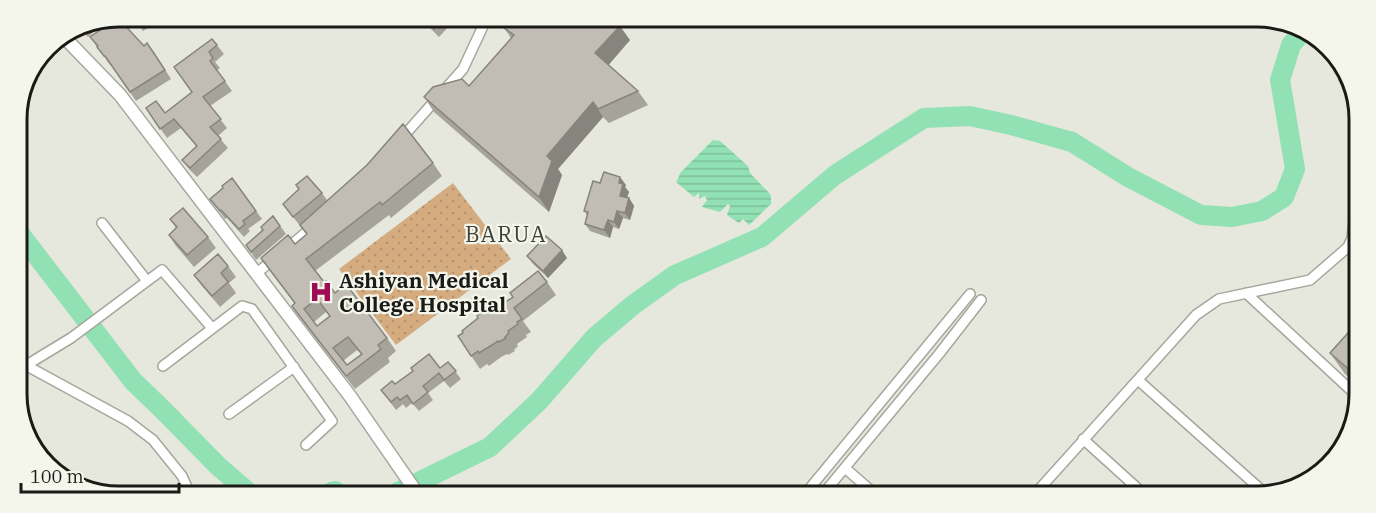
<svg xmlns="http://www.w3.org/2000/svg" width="1376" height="513" viewBox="0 0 1376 513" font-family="'IBM Plex Serif',serif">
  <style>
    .grass { fill: url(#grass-dots) }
    .water { fill: url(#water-rules) }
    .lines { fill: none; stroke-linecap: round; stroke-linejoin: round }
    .river { stroke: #91e1b4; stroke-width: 20 }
    .minor-casing { stroke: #a5a79d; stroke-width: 12 }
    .tertiary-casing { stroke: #a5a79d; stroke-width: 15 }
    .minor { stroke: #fff; stroke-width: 9 }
    .tertiary { stroke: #fff; stroke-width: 12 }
    .wall { fill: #a6a39b; fill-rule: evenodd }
    .shaded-wall { fill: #87847e }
    .building { fill: #c1bdb4; stroke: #87847e; stroke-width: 1.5; fill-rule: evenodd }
    .labels { text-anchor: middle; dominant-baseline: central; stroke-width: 4.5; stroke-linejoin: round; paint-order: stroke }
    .poi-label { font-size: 21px; font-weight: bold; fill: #1a1a17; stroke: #f4f5eb; text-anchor: start }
    .neighbourhood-label { font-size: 22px; letter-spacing: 1.5px; fill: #3f4038; stroke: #f4f5eb }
    .rim { fill: none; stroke: #1a1a17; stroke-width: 3 }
  </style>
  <defs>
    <pattern id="grass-dots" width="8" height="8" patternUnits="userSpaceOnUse" patternTransform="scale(1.5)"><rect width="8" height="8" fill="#d5ac80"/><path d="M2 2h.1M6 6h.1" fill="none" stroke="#b6936e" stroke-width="1.8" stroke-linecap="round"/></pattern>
    <pattern id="water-rules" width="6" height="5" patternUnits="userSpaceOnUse" patternTransform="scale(1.5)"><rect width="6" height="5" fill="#91e1b4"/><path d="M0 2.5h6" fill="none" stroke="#7cc09a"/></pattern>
  </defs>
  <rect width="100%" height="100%" fill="#e6e8de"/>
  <!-- grass -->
  <path class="grass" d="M453,183L511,259L396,345L339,269Z"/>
  <!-- water -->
  <path class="water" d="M713,140L720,141L748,166L750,173L771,195V204L749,225L743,219L739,223L727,215L730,206L728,204L720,212L702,207L707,200L705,196L699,199V193L694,197L676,182L681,172Z"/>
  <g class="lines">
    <!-- river -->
    <path class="river" d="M17,230L133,381L165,412L218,466L248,492
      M331,492L335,491L337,492
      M396,493L490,447L539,401L594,338L633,305L675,275L762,237L835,175L924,118L970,116L1011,125L1072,142L1128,177L1201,215L1232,217L1262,211L1284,197L1295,169L1280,80L1291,45L1303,31"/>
    <!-- minor casing -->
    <g class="minor-casing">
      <path id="minor" d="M401,139L463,69L484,24L488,18
        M102,223L147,281
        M257,273L315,225
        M1246,293L1355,394
        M18,361L128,421L153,440L182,476L187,487L186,492
        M163,366L242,306L252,309L332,421L306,445
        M20,369L71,338L162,270L212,328
        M1138,380L1267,495
        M229,414L294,367
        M1083,439L1146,496
        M44,463L97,491
        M845,468L876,495
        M805,494L970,294
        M823,494L939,354L981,300
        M1034,495L1196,315L1219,299L1310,280L1348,247L1352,238L1357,197"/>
    </g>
    <!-- tertiary casing -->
    <g class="tertiary-casing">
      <path id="tertiary" d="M64,37L120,95L350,396L417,493"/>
    </g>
    <!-- minor -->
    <use href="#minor" class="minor"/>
    <!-- tertiary -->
    <use href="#tertiary" class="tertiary"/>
  </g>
  <!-- wall -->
  <path class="wall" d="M133,17H150L155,24L143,31Z
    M422,18H450L453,22L439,37L426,24Z
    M106,21L88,37L82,30Z
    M504,28L630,40L608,65L638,91L648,105L609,123L603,117L558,169L562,175L549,212L434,112L424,97L469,86L511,38Z
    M90,37L144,46L154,52L171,79L136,101L111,65H110Z
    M217,45L224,54L215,62L220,68L217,70L232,91L210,106L227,128L218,136L228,148L197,177L189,169L182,160L196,146L181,128L167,138L146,108L165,113L192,92L174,67Z
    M433,163L442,176L391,218L389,215L315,271L324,282L335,293L387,338L396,351L388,358L390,362L355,389L301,319L292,306L295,304L261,258L295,244L307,235L283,204L322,193L327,200ZM326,312L330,317L317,326L314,322ZM357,350L361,354L347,365L343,361Z
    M232,178L262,219L248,229L250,231L244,237L227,218L225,219L210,199L223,188Z
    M600,183L626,185L625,187L629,192L627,198H629L634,206L630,220L623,218L619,229L613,227L610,238L590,231L585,224L587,215L584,211Z
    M273,216L286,234L256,260L246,245L263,230Z
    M170,219L208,237L216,248L194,267L176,246L169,235L176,228Z
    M527,256L567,258L548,278L533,264Z
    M228,266L236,277L229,283L236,293L220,307L202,286L194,275Z
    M547,282L556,295L523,321L531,332L526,335L527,337L517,344L518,346L514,350L515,351L508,355L507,354L501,357L489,366L487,364L480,369L458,336L463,333L478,318L487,313Z
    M1356,324L1355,383L1345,374L1330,353Z
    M448,362L461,379L450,388L444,381L428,393L433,400L419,411L412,403L406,408L403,404L396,410L381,390L440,368Z"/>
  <!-- shaded-wall -->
  <path class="shaded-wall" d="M620,26L630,40L606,68L595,53Z
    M593,102L603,117L558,169L562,175L549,212L539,197L547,156Z
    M620,177L626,185L625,187L629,192L625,203L620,196L619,183Z
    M629,198L634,206L630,220L625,213Z
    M617,211L623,218L619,229L614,222Z
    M608,220L613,227L610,238L604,230Z
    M562,250L567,258L548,278L543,271Z"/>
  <!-- building -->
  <path class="building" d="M133,17H149L138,24Z
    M118,18L144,46L147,43L165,70L130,92L105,56H104L97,47L98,46L90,37Z
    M423,18H445L434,29Z
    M506,18L612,19L620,26L595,53L638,91L598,109L593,102L547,156L552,161L539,197L424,97L433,87L462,79L469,86L514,35L504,28Z
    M212,39L217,45L209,52L213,58L210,61L225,81L203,97L221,119L210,127L221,139L190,168L182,160L197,146L174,119L160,129L146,108L156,101L165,113L192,92L174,67Z
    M403,124L433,163L382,205L380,202L306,259L324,282L326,281L335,293L346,284L387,338L378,345L381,349L346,376L292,306L295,303L261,258L288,235L295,244L307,234L300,225L367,165ZM317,299L330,316L317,326L304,309ZM348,337L362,354L347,365L333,348Z
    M604,172L620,177L619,183L623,184L620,196L629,198L625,213L617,211L614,222L608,220L604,230L585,224L588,212L584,211L593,181L600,183Z
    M307,176L322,193L293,217L283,204L299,189L296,185Z
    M232,178L256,211L243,221L245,224L239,229L221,210L220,211L210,199L223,188L222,186Z
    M183,208L208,237L187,255L169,235L177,227L170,219Z
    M273,216L280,226L251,252L246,245L263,230L261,227Z
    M546,236L562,250L543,271L527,256Z
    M218,254L228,266L221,273L228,282L212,296L194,275Z
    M538,271L547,282L514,308L522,319L517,322L518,324L508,331L509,333L505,337L506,338L499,342L498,341L492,345L479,353L478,351L471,356L458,336L463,333L462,331L478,318L477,316L485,310L487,313L494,308L495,309L513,297L510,293Z
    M1356,324L1355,369L1352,372L1330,353Z
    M429,354L440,368L448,362L456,371L444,380L439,373L423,386L428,392L413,404L407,395L400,400L397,397L391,402L381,390L392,381L395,384L413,371L411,368Z"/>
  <!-- icons -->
  <defs>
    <g id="hospital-bare" transform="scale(1.8)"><path d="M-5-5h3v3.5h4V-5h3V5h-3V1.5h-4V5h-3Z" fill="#a00c53" stroke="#f4f5eb" stroke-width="2.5" paint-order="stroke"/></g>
  </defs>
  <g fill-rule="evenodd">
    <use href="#hospital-bare" x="321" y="292"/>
  </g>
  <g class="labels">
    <!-- poi labels -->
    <g class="poi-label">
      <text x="339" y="280">Ashiyan Medical<tspan x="339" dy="24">College Hospital</tspan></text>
    </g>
    <!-- neighbourhood labels -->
    <g class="neighbourhood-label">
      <text x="506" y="233">BARUA</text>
    </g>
  </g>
  <!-- crop -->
  <path d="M0 0H1376V513H0ZM119 27H1257A92 92 0 0 1 1349 119V394A92 92 0 0 1 1257 486H119A92 92 0 0 1 27 394V119A92 92 0 0 1 119 27Z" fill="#f4f5eb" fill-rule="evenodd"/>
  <path class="rim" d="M119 27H1257A92 92 0 0 1 1349 119V394A92 92 0 0 1 1257 486H119A92 92 0 0 1 27 394V119A92 92 0 0 1 119 27Z"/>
  <!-- scale -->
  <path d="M21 483v9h158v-9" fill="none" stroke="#1a1a17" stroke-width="3"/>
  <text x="30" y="483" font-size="18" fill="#1a1a17" stroke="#f4f5eb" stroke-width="4.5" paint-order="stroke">100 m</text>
</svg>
